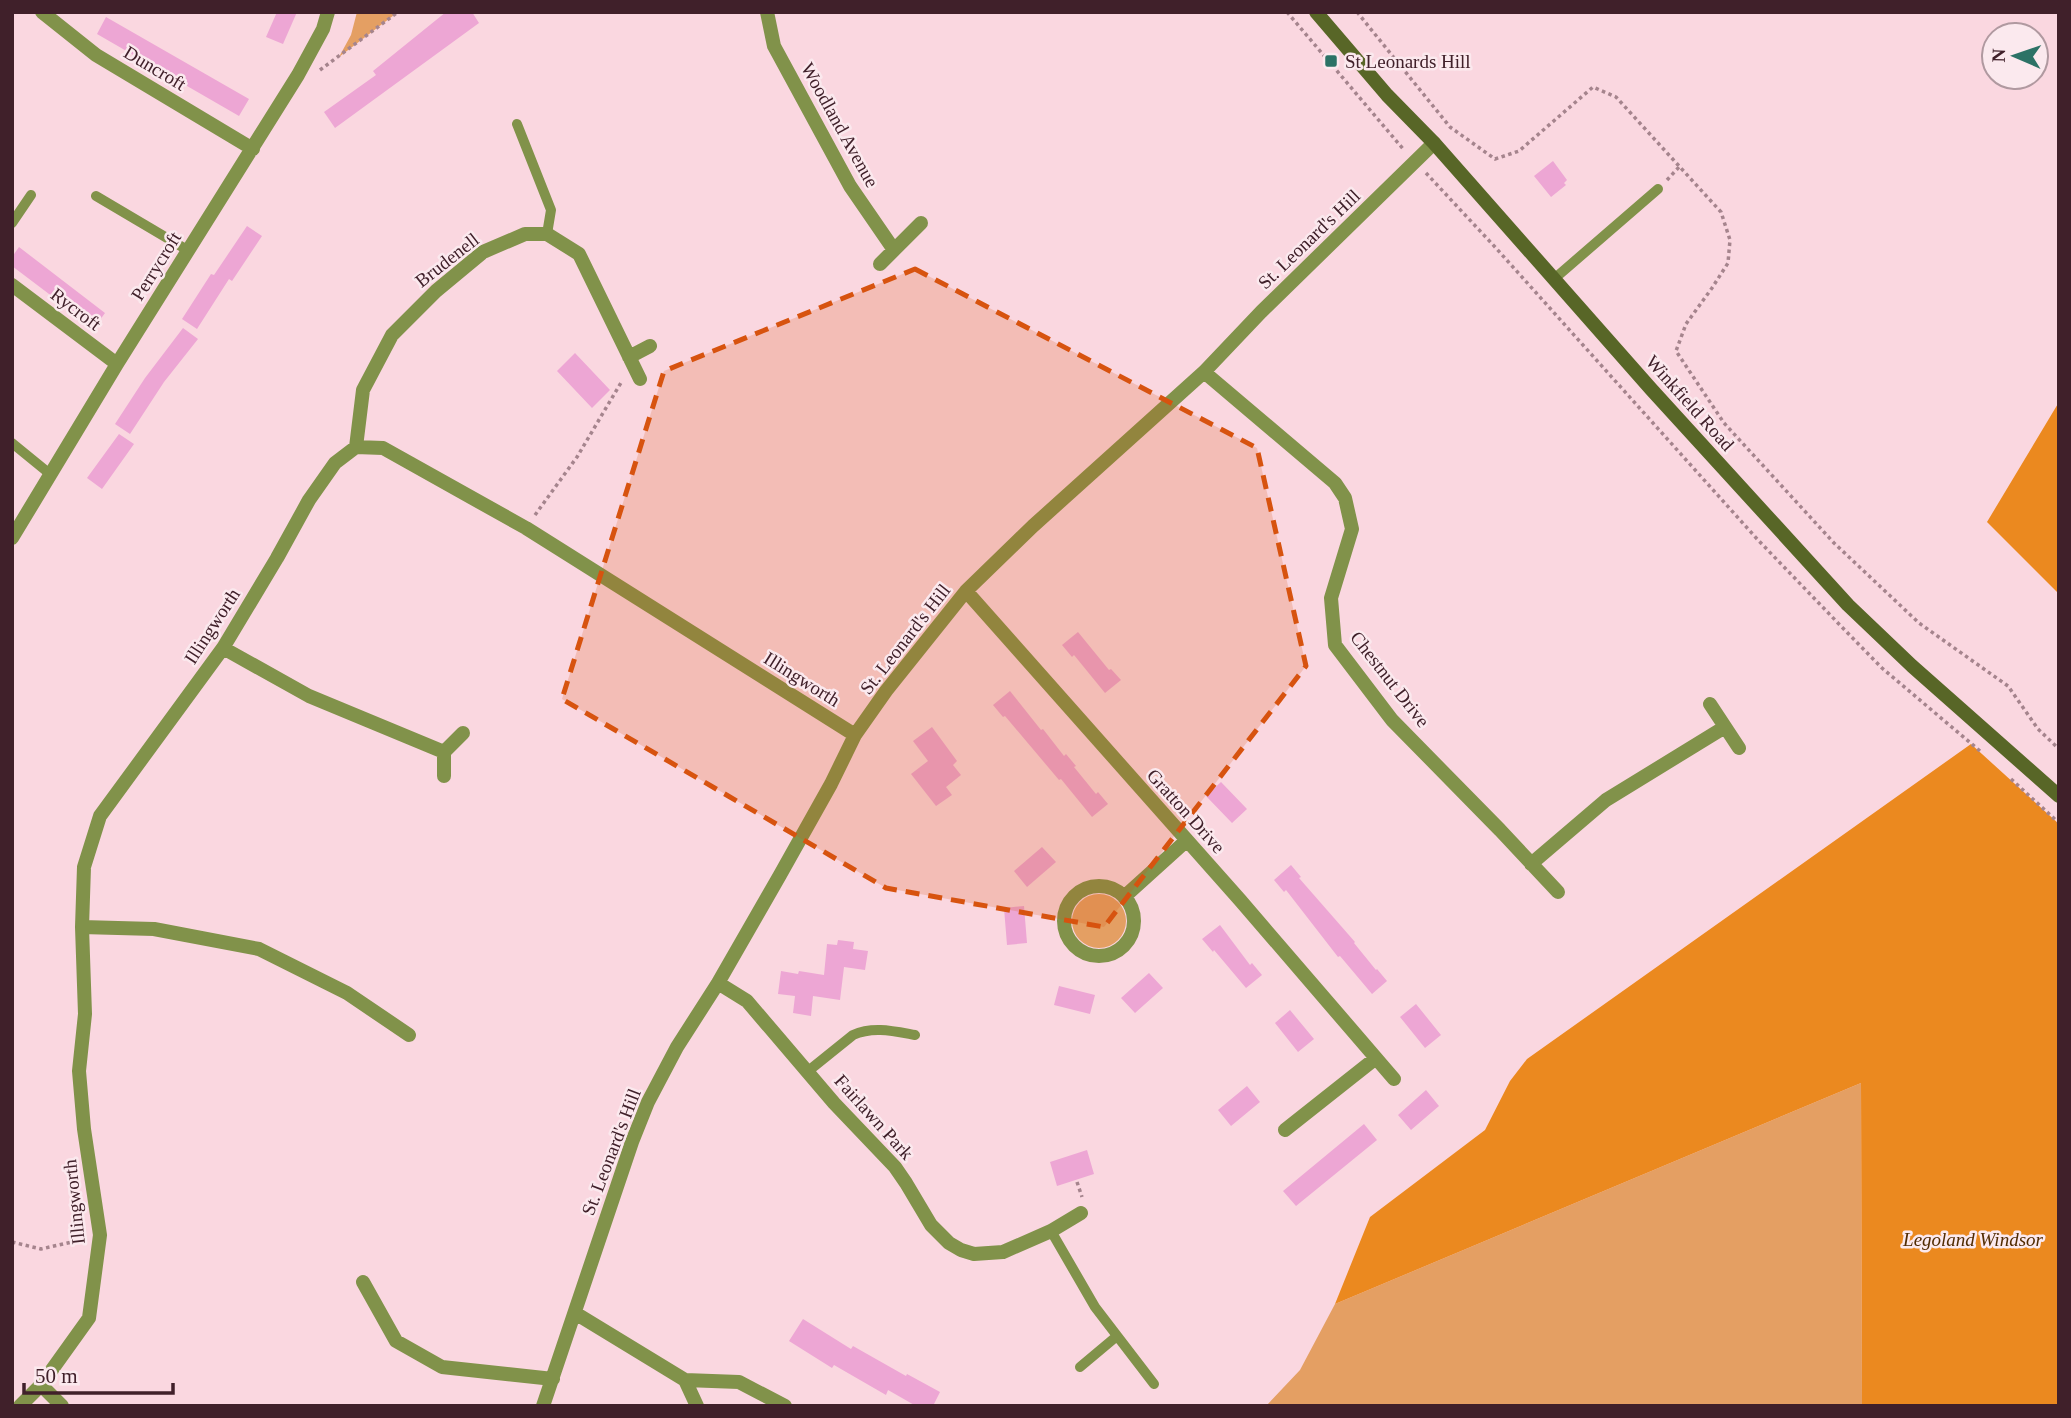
<svg xmlns="http://www.w3.org/2000/svg" width="2071" height="1418" viewBox="0 0 2071 1418" font-family="Georgia,serif">
  <style>
    .green { fill: #e49f63 }
    .forest { fill: #eb891f }
    .building { fill: #eda6d4 }
    .lines { fill: none; stroke-linecap: round; stroke-linejoin: round }
    .path { stroke: #a5848d; stroke-width: 3.5; stroke-dasharray: 3.5 3.5; stroke-linecap: butt }
    .lane { stroke: #81924a; stroke-width: 10 }
    .street { stroke: #81924a; stroke-width: 14 }
    .secondary { stroke: #586627; stroke-width: 14 }
    .marked { fill: #d7530f; fill-opacity: 0.2; stroke: #d7530f; stroke-width: 5; stroke-dasharray: 14 9; stroke-linejoin: round }
    .poi-dot { fill: #2c7266; stroke: #fbe9ee; stroke-width: 2.5 }
    .labels { text-anchor: middle; dominant-baseline: central; stroke-width: 5; stroke-linejoin: round; paint-order: stroke }
    .poi-label { font-size: 19px; fill: #40202a; stroke: #fbe9ee; text-anchor: start }
    .street-label { font-size: 19px; fill: #40202a; stroke: #fbe9ee }
    .park-label { font-size: 19px; font-style: italic; fill: #522c03; stroke: #fbe9ee }
  </style>
  <rect width="100%" height="100%" fill="#fad7e0"/>
  <!-- green -->
  <path class="green" d="M357,12H398L339,57L351,35Z
    M1072 921a27 27 0 1 1 54 0a27 27 0 1 1-54 0Z
    M1861,1083L1862,1406H1266L1300,1370L1335,1304Z"/>
  <!-- forest -->
  <path class="forest" d="M2059,402V594L1987,522Z
    M1971,744L2059,824V1406H1862L1861,1083L1335,1304L1370,1217L1485,1130L1510,1081L1527,1059Z"/>
  <!-- building -->
  <path class="building" d="M277,12H297L283,44L266,37Z
    M446,12H472L479,23L335,128L324,112L376,75L373,71Z
    M106,17L249,99L239,116L97,34Z
    M1553,161L1567,180L1564,183L1566,185L1551,197L1534,176Z
    M247,226L262,236L232,281L229,279L197,329L182,319L211,274L214,275Z
    M19,247L105,313L94,328L12,266V257Z
    M183,328L198,339L164,382L130,434L115,424L145,378Z
    M575,353L610,390L592,408L557,371Z
    M119,434L134,444L102,489L87,478Z
    M1078,632L1109,670L1111,669L1121,680L1105,693L1074,655L1072,657L1062,645Z
    M1010,691L1041,730L1043,729L1064,756L1066,754L1076,766L1074,767L1096,794L1098,792L1108,804L1092,817L1061,779L1059,780L1005,716L1003,717L993,705Z
    M932,727L957,761L953,765L961,775L946,787L952,795L936,806L911,774L928,761L913,741Z
    M1221,782L1247,809L1232,823L1206,796Z
    M1042,847L1056,862L1027,887L1014,871Z
    M1291,865L1301,877L1299,878L1355,942L1354,943L1376,970L1377,969L1387,981L1372,994L1340,956L1338,957L1286,890L1284,892L1274,880Z
    M1024,906L1027,943L1007,945L1004,908Z
    M1220,925L1250,965L1252,963L1262,975L1246,988L1214,950L1213,952L1202,939Z
    M838,940L854,942L853,949L868,951L865,970L844,967L840,1000L813,996L811,1016L793,1013L795,996L778,994L781,971L798,974L799,971L824,975L827,944L837,945Z
    M1149,973L1163,988L1135,1013L1121,998Z
    M1059,986L1095,995L1090,1014L1054,1005Z
    M1416,1004L1441,1035L1425,1048L1400,1017Z
    M1290,1010L1314,1039L1298,1052L1275,1023Z
    M1247,1086L1260,1102L1231,1126L1218,1110Z
    M1426,1090L1439,1106L1411,1130L1398,1115Z
    M1364,1124L1377,1140L1296,1206L1283,1191Z
    M1087,1150L1094,1174L1057,1186L1050,1162Z
    M803,1319L851,1349L853,1346L906,1376L907,1374L940,1392L933,1406H916L888,1390L886,1395L834,1365L832,1368L789,1341Z"/>
  <g class="lines">
    <!-- path -->
    <path class="path" d="M1287,12L1404,150
      M1357,12L1450,127L1495,159L1519,151L1593,87L1616,97L1721,212L1730,240L1728,263L1712,288L1686,324L1676,351L1724,423L1834,543L1919,623L2008,686L2038,729L2059,749
      M320,70L398,12
      M1426,173L1495,247L1758,540L1837,622L1882,668L1980,751
      M1667,180L1680,166
      M535,515L577,457L622,381
      M2011,779L2059,823
      M1077,1182L1082,1197
      M12,1242L41,1249L85,1239"/>
    <!-- lane -->
    <path class="lane" d="M517,124L551,210L547,234
      M96,196L189,251
      M12,223L31,195
      M1554,279L1658,189
      M12,443L50,474
      M807,1072L853,1035C873,1026 893,1031 915,1035
      M1051,1231L1095,1307L1154,1384
      M1080,1367L1117,1336"/>
    <!-- street -->
    <path class="street" d="M42,12L96,55L253,149
      M767,12L774,46L850,186L894,250
      M880,264L921,223
      M12,285L117,364
      M629,357L650,346
      M1204,372L1335,483L1345,498L1352,529L1331,598L1335,645L1392,720L1500,830L1558,892
      M356,447L363,390L392,335L436,291L483,252L525,234H547L579,254L640,379
      M12,538L117,364L298,75L323,29L328,12
      M966,591L1240,900L1394,1079
      M223,648L309,696L444,752
      M1710,704L1739,748
      M444,776V752L463,733
      M1531,864L1606,800L1725,727
      M1064 921a35 35 0 1 1 70 0a35 35 0 1 1-70 0Z
      M1124,897L1186,841
      M82,927L154,929L259,949L347,993L409,1035
      M718,983L747,1001L834,1103L895,1167L906,1183L931,1225L949,1243L961,1250L974,1254L1003,1252L1051,1231L1081,1213
      M1285,1130L1376,1058
      M363,1282L396,1341L442,1367L553,1379
      M575,1313L685,1380L739,1382L785,1406
      M685,1380L697,1406
      M41,1385L62,1406
      M20,1406L41,1385L89,1318L100,1235L84,1129L79,1071L85,1014L82,927L84,867L100,816L223,648L277,558L309,500L335,463L356,447L383,448L526,528L855,735
      M543,1406L632,1142L648,1102L677,1047L718,983L780,875L831,784L855,735L886,691L966,591L1033,526L1204,372L1261,312L1434,143"/>
    <!-- secondary -->
    <path class="secondary" d="M1316,12L1387,95L1434,143L1651,389L1848,605L1912,666L2059,796"/>
  </g>
  <!-- marked area -->
  <path class="marked" d="M915,269L1257,448L1306,666L1104,927L886,888L562,699L664,371Z"/>
  <!-- markers -->
  <rect class="poi-dot" x="1324" y="54" width="14" height="14" rx="3.5"/>
  <g class="labels">
    <!-- poi labels -->
    <g class="poi-label">
      <text x="1345" y="61">St Leonards Hill</text>
    </g>
    <!-- street labels -->
    <g class="street-label">
      <text transform="translate(155 68) rotate(31)">Duncroft</text>
      <text transform="translate(840 125) rotate(61)">Woodland Avenue</text>
      <text transform="translate(1309 239) rotate(-44)">St. Leonard's Hill</text>
      <text transform="translate(447 260) rotate(-38)">Brudenell</text>
      <text transform="translate(156 266) rotate(-58)">Perrycroft</text>
      <text transform="translate(76 309) rotate(37)">Rycroft</text>
      <text transform="translate(1690 403) rotate(48)">Winkfield Road</text>
      <text transform="translate(212 626) rotate(-57)">Illingworth</text>
      <text transform="translate(905 639) rotate(-52)">St. Leonard's Hill</text>
      <text transform="translate(802 679) rotate(32)">Illingworth</text>
      <text transform="translate(1390 679) rotate(52)">Chestnut Drive</text>
      <text transform="translate(1186 811) rotate(48)">Gratton Drive</text>
      <text transform="translate(874 1117) rotate(48)">Fairlawn Park</text>
      <text transform="translate(611 1152) rotate(-69)">St. Leonard's Hill</text>
      <text transform="translate(74 1202) rotate(-96)">Illingworth</text>
    </g>
    <!-- park labels -->
    <g class="park-label">
      <text x="1973" y="1239">Legoland Windsor</text>
    </g>
  </g>
  <!-- border -->
  <rect width="2071" height="1418" fill="none" stroke="#40202a" stroke-width="28"/>
  <!-- north arrow -->
  <g transform="translate(2015 56) rotate(272)"><circle r="33" fill="#fbe9ee" stroke="#b099a0" stroke-width="2"/>
  <path d="M0-5L12 26L0 18L-12 26Z" fill="#2c7266"/>
  <text y="-10" font-size="19" font-weight="bold" text-anchor="middle" fill="#40202a">N</text>
  </g>
  <!-- scale -->
  <path d="M24 1383v10h149v-10" fill="none" stroke="#40202a" stroke-width="3.5"/>
  <text x="35" y="1383" font-size="21" fill="#40202a" stroke="#fbe9ee" stroke-width="5" paint-order="stroke">50 m</text>
</svg>
